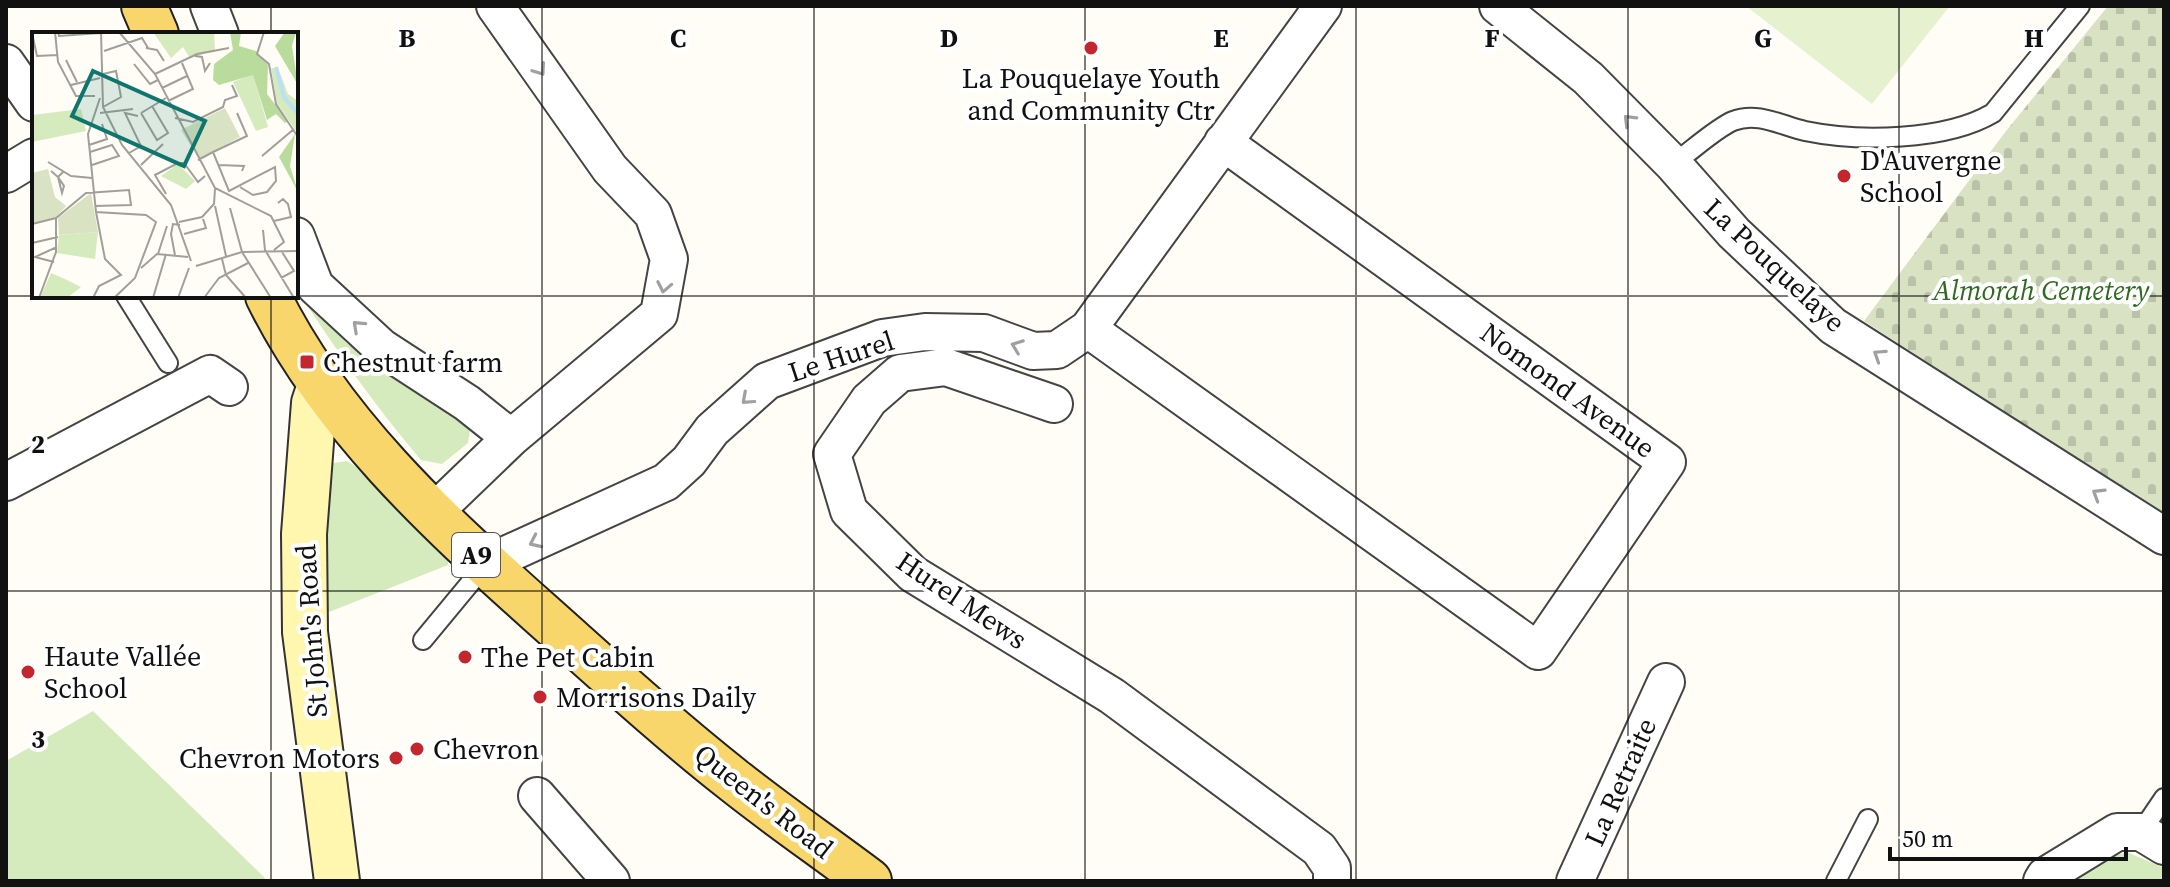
<svg xmlns="http://www.w3.org/2000/svg" width="2170" height="887" viewBox="0 0 2170 887" font-family="'Source Serif 4',serif">
  <style>
    .grass { fill: #d5ebbd }
    .cemetery { fill: url(#cemetery-stones) }
    .pitch { fill: #e6f2cf }
    .lines { fill: none; stroke-linecap: round; stroke-linejoin: round }
    .service-casing { stroke: #444; stroke-width: 22 }
    .minor-casing { stroke: #444; stroke-width: 40 }
    .secondary-casing { stroke: #333; stroke-width: 48 }
    .primary-casing { stroke: #222; stroke-width: 48 }
    .service { stroke: #fff; stroke-width: 18 }
    .minor { stroke: #fff; stroke-width: 36 }
    .secondary { stroke: #fff6b0; stroke-width: 44 }
    .primary { stroke: #f9d66b; stroke-width: 44 }
    .oneway { stroke: #a0a0a0 }
    .grid { fill: none; stroke: #111; stroke-width: 2; stroke-opacity: 0.55 }
    .poi-dot { fill: #c4262e; stroke: #fff; stroke-width: 3 }
    .labels { text-anchor: middle; dominant-baseline: central; stroke-width: 8; stroke-linejoin: round; paint-order: stroke }
    .shield { fill: #fff; stroke: #585858; stroke-width: 2 }
    .shield-label { font-size: 26px; font-weight: bold; fill: #111 }
    .poi-label { font-size: 28px; fill: #111; stroke: #fff; text-anchor: start }
    .street-label { font-size: 28px; fill: #111; stroke: #fff }
    .park-label { font-size: 28px; font-style: italic; fill: #2f6b1f; stroke: #fff }
    .inset-river { fill: none; stroke: #b9e0f7; stroke-width: 4 }
    .inset-road { fill: none; stroke: #a09f9a; stroke-width: 2 }
    .view { fill: #0f766e; fill-opacity: 0.15; stroke: #0f766e; stroke-width: 4 }
    .inset-edge { fill: none; stroke: #111; stroke-width: 4 }
    .grid-label { font-size: 26px; text-anchor: middle; font-weight: bold; fill: #111; stroke: #fff; stroke-width: 8; stroke-linejoin: round; paint-order: stroke }
  </style>
  <defs>
    <pattern id="cemetery-stones" width="16" height="16" patternUnits="userSpaceOnUse" patternTransform="scale(2)"><rect width="16" height="16" fill="#d9e3c4"/><path d="M2 7V4a2 2 0 0 1 4 0v3zM10 15v-3a2 2 0 0 1 4 0v3z" fill="#b9c2a7"/></pattern>
  </defs>
  <rect width="100%" height="100%" fill="#fffdf5"/>
  <!-- grass -->
  <path class="grass" d="M296,283L346,343L467,414L470,429L468,443L442,464L421,460C375,406 335,349 296,288Z
    M347,461L355,466L448,560V565L329,612L319,606L327,471L334,463Z
    M93,711L264,877L267,881H6V761Z
    M2127,852L2164,868V881H2066L2083,867Z"/>
  <!-- cemetery -->
  <path class="cemetery" d="M2108,6H2164V516L1864,321L2006,131Z"/>
  <!-- pitch -->
  <path class="pitch" d="M1746,6H1950L1872,104Z"/>
  <g class="lines">
    <!-- service casing -->
    <g class="service-casing">
      <path id="service" d="M1673,164C1689,153 1716,128 1733,121C1758,111 1782,126 1805,131C1858,142 1946,141 1993,113L2080,6
        M126,296L168,363
        M423,640L486,564
        M2141,832L2164,798
        M1836,881L1868,819"/>
    </g>
    <!-- minor casing -->
    <g class="minor-casing">
      <path id="minor" d="M209,6L220,34
        M1498,6L1588,78L1673,164L1734,233L1833,326L2164,536
        M6,63L34,103
        M6,174L34,157
        M296,236L315,286L381,347L467,403L511,438
        M1088,329L1538,651L1667,462L1223,142
        M1054,404L946,367L900,373L869,400L832,454L849,511L913,574L1112,696L1319,849L1332,868V881
        M6,482L210,374L229,387
        M432,514L511,438L659,314L669,259L653,214L610,169L495,6
        M486,564L666,482L689,461L712,430L767,381L882,338L925,332L984,333L1033,351L1057,350L1088,329L1323,6
        M537,796L611,881
        M1575,881L1666,682
        M2042,881L2045,876L2117,832H2141L2164,846"/>
    </g>
    <!-- secondary casing -->
    <g class="secondary-casing">
      <path id="secondary" d="M321,382L314,403L304,534L305,632L337,881"/>
    </g>
    <!-- primary casing -->
    <g class="primary-casing">
      <path id="primary" d="M144,6L156,34
        M268,296C330,422 436,520 539,612C603,669 666,727 732,779C777,815 824,847 869,881"/>
    </g>
    <!-- service -->
    <use href="#service" class="service"/>
    <!-- minor -->
    <use href="#minor" class="minor"/>
    <!-- secondary -->
    <use href="#secondary" class="secondary"/>
    <!-- primary -->
    <use href="#primary" class="primary"/>
  </g>
  <!-- one-way arrows -->
  <defs><path id="oneway-chevron" d="M-2-3.5L2.5 0L-2 3.5" fill="none" stroke-width="1.6" stroke-linecap="round" stroke-linejoin="round" transform="scale(2)"/></defs>
  <g class="oneway">
    <use href="#oneway-chevron" transform="translate(540 70) rotate(55)"/>
    <use href="#oneway-chevron" transform="translate(1629 120) rotate(-135)"/>
    <use href="#oneway-chevron" transform="translate(664 287) rotate(101)"/>
    <use href="#oneway-chevron" transform="translate(358 326) rotate(-137)"/>
    <use href="#oneway-chevron" transform="translate(1017 346) rotate(-159)"/>
    <use href="#oneway-chevron" transform="translate(1879 355) rotate(-147)"/>
    <use href="#oneway-chevron" transform="translate(747 399) rotate(138)"/>
    <use href="#oneway-chevron" transform="translate(2098 494) rotate(-148)"/>
    <use href="#oneway-chevron" transform="translate(535 542) rotate(155)"/>
  </g>
  <!-- grid -->
  <path class="grid" d="M271,6V34M542,6V881M814,6V881M1085,6V881M1356,6V881M1628,6V881M1899,6V881M6,296H34M271,296V881M296,296H2164M6,591H2164"/>
  <!-- markers -->
  <g class="poi-dot">
    <circle cx="1091" cy="48" r="8"/>
    <circle cx="1844" cy="176" r="8"/>
    <rect x="299" y="354" width="16" height="16" rx="4"/>
    <circle cx="465" cy="657" r="8"/>
    <circle cx="28" cy="672" r="8"/>
    <circle cx="540" cy="697" r="8"/>
    <circle cx="417" cy="749" r="8"/>
    <circle cx="396" cy="758" r="8"/>
  </g>
  <g class="labels">
    <!-- shield labels -->
    <rect class="shield" x="452" y="533" width="48" height="44" rx="6"/>
    <g class="shield-label">
      <text x="476" y="555">A9</text>
    </g>
    <!-- poi labels -->
    <g class="poi-label">
      <text x="1091" y="78" text-anchor="middle">La Pouquelaye Youth<tspan x="1091" dy="32">and Community Ctr</tspan></text>
      <text x="1860" y="160">D'Auvergne<tspan x="1860" dy="32">School</tspan></text>
      <text x="323" y="362">Chestnut farm</text>
      <text x="44" y="656">Haute Vallée<tspan x="44" dy="32">School</tspan></text>
      <text x="481" y="657">The Pet Cabin</text>
      <text x="556" y="697">Morrisons Daily</text>
      <text x="433" y="749">Chevron</text>
      <text x="380" y="758" text-anchor="end">Chevron Motors</text>
    </g>
    <!-- street labels -->
    <g class="street-label">
      <text transform="translate(1775 265) rotate(43)">La Pouquelaye</text>
      <text transform="translate(841 356) rotate(-18)">Le Hurel</text>
      <text transform="translate(1568 390) rotate(36)">Nomond Avenue</text>
      <text transform="translate(962 600) rotate(34)">Hurel Mews</text>
      <text transform="translate(311 631) rotate(-94)">St John's Road</text>
      <text transform="translate(1620 782) rotate(-66)">La Retraite</text>
      <text transform="translate(764 801) rotate(38)">Queen's Road</text>
    </g>
    <!-- park labels -->
    <g class="park-label">
      <text x="2041" y="290">Almorah Cemetery</text>
    </g>
  </g>
  <!-- overview -->
  <g transform="translate(32 32)">
    <rect width="266" height="266" fill="#fffdf5"/>
    <path d="M121,0H182L183,19L158,26L151,15L139,26ZM239,36H246L256,62L266,69V102L245,71ZM221,42L236,95L224,99L201,50ZM49,77L54,99L0,110V83ZM146,132L163,149L154,157L129,144ZM66,200L63,227L25,221L27,203ZM19,241L33,247L49,255L35,266H8Z" fill="#d5ebbd"/>
    <path d="M198,0H209L207,14L224,19L236,33L235,62L256,89L253,91L244,82L235,88L221,43L187,53L181,48L182,32L201,18ZM253,0H264L260,14L266,53L243,14ZM263,102L258,134L266,160L247,125Z" fill="#b9dc9c"/>
    <path d="M193,76L208,105L167,127L149,98ZM16,137L23,165L34,174L23,186L0,191V141ZM59,161L66,200L27,203L26,186Z" fill="#d9e3c4"/>
    <path class="inset-river" d="M244,35L252,65L266,82"/>
    <path class="inset-road" d="M23,0L26,30L44,64H63M26,0L27,4L69,1M69,0L71,75L90,113L139,173L159,229M87,0L123,42L183,156L239,184L252,210L242,218M232,0L225,22L237,32L244,72L266,105M0,1L5,24L26,23M114,16L125,18L132,29M72,19L110,6L116,16M163,24L170,25L173,39L178,31M34,28L45,50M102,32L118,52L126,48M123,42L165,22L197,16M39,53L68,46M130,56L155,44M68,66L56,102L64,180L114,183L124,190L103,246L82,266M136,69L161,57L150,31M71,75L89,65L84,39L71,42M68,81L101,77M109,81L125,108L136,101L120,74M109,81L134,66M143,86L161,90L191,75L193,68L205,64L200,53M57,113L75,107L70,92M58,120L80,113L87,124L60,133M181,120L215,104L205,81M97,121L109,114L93,81L106,84M230,124L262,97M166,128L181,120L197,159L243,135L244,149L235,160L221,163L208,155M16,130L39,144L60,146M109,133L131,112M187,133L212,134L210,139M19,139L26,145L30,161L32,154L26,145L32,139M134,162L123,143L146,131H152L166,150L173,144M183,174L194,224M198,176L210,220M242,189L259,185L256,172L251,167L246,171M147,190L170,185L182,172L183,157M0,192L24,186L54,161L97,158L99,173L63,174M231,198L233,218L262,266M152,202L174,196L171,187M0,211L26,205M210,220L239,266M126,222L135,194M143,223L139,202L141,192L148,193M190,227L194,243L214,266M22,230L3,225L25,215M164,234L210,220L266,219M109,236L125,222L156,225M249,246L262,239L250,220M7,266L24,220V186M61,266L67,254L89,243L73,227L64,180M121,266L134,222M146,266L157,236M172,266L187,246L216,231"/>
    <path class="view" d="M61,39L173,89L152,134L40,84Z"/>
    <rect width="266" height="266" class="inset-edge"/>
  </g>
  <g class="grid-label">
    <text x="407" y="47">B</text>
    <text x="678" y="47">C</text>
    <text x="949" y="47">D</text>
    <text x="1221" y="47">E</text>
    <text x="1492" y="47">F</text>
    <text x="1763" y="47">G</text>
    <text x="2034" y="47">H</text>
    <text x="38" y="453">2</text>
    <text x="38" y="748">3</text>
  </g>
  <!-- border -->
  <rect width="2170" height="887" fill="none" stroke="#111111" stroke-width="16"/>
  <!-- scale -->
  <path d="M1890 847v12h236v-12" fill="none" stroke="#111111" stroke-width="4"/>
  <text x="1902" y="847" font-size="24" fill="#111111" stroke="#ffffff" stroke-width="6" paint-order="stroke">50 m</text>
</svg>
